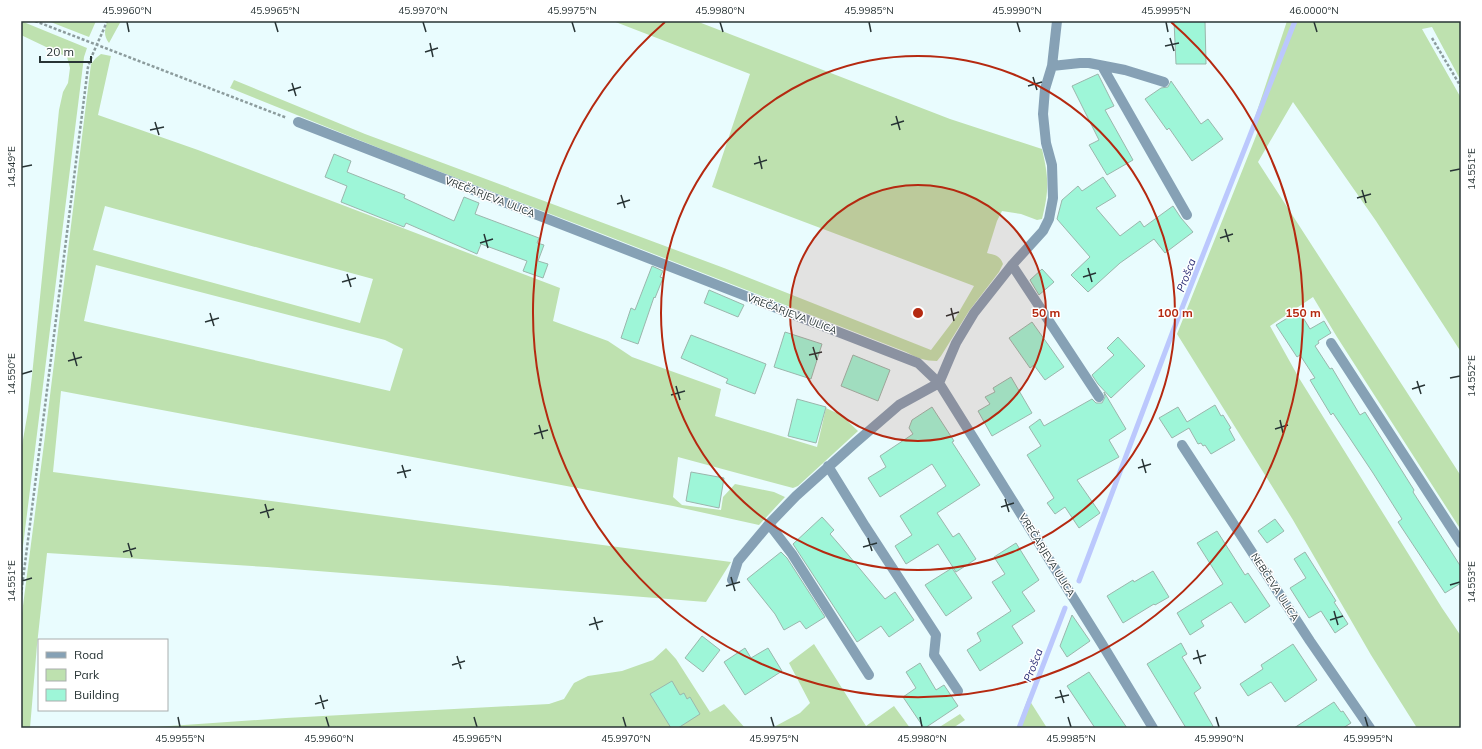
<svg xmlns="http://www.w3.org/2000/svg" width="1482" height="749" viewBox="0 0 1482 749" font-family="Mulish,sans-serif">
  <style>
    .green { fill: #bee1af; fill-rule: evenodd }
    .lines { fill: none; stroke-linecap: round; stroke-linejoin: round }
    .stream { stroke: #bbc8fd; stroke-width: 5 }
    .building { fill: #9ef6d8; stroke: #9bb6ac }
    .path { stroke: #8c9c9d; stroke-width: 2.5; stroke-dasharray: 3 2; stroke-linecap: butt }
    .minor { stroke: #86a1b5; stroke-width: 10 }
    .ticks { fill: none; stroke: #283435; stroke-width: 1.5 }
    .ring { fill: none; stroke: #b52910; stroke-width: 2 }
    .labels { text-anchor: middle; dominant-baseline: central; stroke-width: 3; stroke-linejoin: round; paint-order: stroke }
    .street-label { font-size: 10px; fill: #283435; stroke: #fff }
    .water-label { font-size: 11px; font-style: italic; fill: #242872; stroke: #fff }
    .centre { fill: #b52910; stroke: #fff; stroke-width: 2 }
    .ring-label { font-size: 12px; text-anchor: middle; font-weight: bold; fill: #b52910; stroke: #fff; stroke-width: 3; stroke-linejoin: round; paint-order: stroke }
    .neatline { fill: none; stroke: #283435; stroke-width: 1.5 }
    .ticks-label { font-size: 10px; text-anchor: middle; fill: #283435 }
  </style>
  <rect width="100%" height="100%" fill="#e9fcfe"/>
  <!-- green -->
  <path class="green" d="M21,21L87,48L84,57L21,562V451L28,411L32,376L59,110L63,92L68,83L70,68L67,57L21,35Z
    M48,21H96L89,37Z
    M107,21H121L109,43C103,35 105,30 107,21Z
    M613,21H696L950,119L1042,149C1049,179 1049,190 1042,219L1037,220L1021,214L1002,211L997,221L987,253C994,255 1000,255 1003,264L999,272L969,311L941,356L937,361C925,361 917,358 906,352L587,228L399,156L230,88L234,80L365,134L724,268L931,350L956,317L974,286L712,187L750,74Z
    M1287,21H1461V81L1432,27L1422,29L1461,98V352L1376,221L1293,102L1258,162L1461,476V530L1337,337L1313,297L1270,326L1299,378L1442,608L1461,636V728H1417L1371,655L1293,520L1177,334L1258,131L1251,129Z
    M101,54L111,56L98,115L198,150L560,288L553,321L608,341L632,357L721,389L715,416L817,447L826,408L841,415L858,431L798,486L793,488L678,457L673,497L682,505L721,510L723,497L735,484L774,492L785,497L759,525L673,506L61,391L53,472L731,562L706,602L267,567L47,553L37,645L30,728H21V621L45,436L91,64L96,58ZM105,206L373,279L360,323L93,250ZM96,265L385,340L403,349L390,391L84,321Z
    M814,644L866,726L894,706L910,728H772L800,713L810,703L789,663Z
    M666,648L676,659L710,712L724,704L745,728H141L286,718L549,704L564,699L574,683L588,676L622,671L653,660Z
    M1028,698L1047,728H1017Z
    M960,714L965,720L953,728H938Z"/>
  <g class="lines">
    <!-- stream -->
    <path class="stream" d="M1079,581L1173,331L1295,21
      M1019,728L1065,608"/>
  </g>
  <!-- building -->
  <path class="building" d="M1174,21H1205L1206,64H1176Z
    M1098,74L1114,106L1105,110L1133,160L1107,175L1089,145L1099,140L1072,86Z
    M1171,81L1201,124L1208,119L1223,139L1192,161L1169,128L1167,130L1145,99L1161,88L1168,87Z
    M334,154L351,161L347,172L405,195L404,198L454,221L464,197L479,203L475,214L539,238L537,243L544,245L538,261L548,264L543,278L523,271L527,261L481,244L477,254L406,223L404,227L341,202L347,186L325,177Z
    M1103,177L1116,196L1096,208L1120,236L1140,221L1144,227L1173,206L1181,218L1193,232L1165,253L1154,239L1120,263L1088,292L1071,275L1090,257L1057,219L1062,200L1078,186L1082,191Z
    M652,266L663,271L660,277L663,278L655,298L654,297L638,344L621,338L631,308L635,310Z
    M1042,269L1054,282L1039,295L1030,280Z
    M709,290L744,305L738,317L704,303Z
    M1299,311L1310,329L1324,321L1331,333L1318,341L1319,343L1315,346L1330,369L1332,368L1360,415L1365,412L1414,490L1413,492L1461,567V583L1445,593L1398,522L1402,519L1373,473L1333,413L1331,415L1310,380L1315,378L1300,355L1297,357L1276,325Z
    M1032,322L1064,367L1045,380L1034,365L1030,368L1009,338Z
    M785,332L822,344L811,379L774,367Z
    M691,335L766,364L755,394L726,383L728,379L681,358Z
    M1118,337L1145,366L1111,398L1098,384L1092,375L1114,355L1107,348Z
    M853,355L890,370L878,401L841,386Z
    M1011,377L1032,413L992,436L978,411L990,404L985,397L995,392L993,388Z
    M1104,392L1126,429L1109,440L1119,457L1077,480L1100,513L1079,528L1065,507L1055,514L1047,503L1054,498L1027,455L1041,446L1029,427L1040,419L1044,426L1092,399L1096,403H1102L1105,397Z
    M797,399L826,407L816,443L788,436Z
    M1215,405L1221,416L1223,415L1231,428L1229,429L1235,440L1211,454L1205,445L1203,446L1201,443L1198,444L1189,428L1172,438L1159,418L1178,407L1187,422Z
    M932,407L954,441L952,442L980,485L937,513L953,537L959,533L976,559L956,572L938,544L906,564L895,546L912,535L900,516L946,486L932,464L880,497L868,478L886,467L880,456L913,434L909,428L912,420Z
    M691,472L724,478L719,508L686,501Z
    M822,517L834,530L830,534L850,557L885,599L895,592L914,620L889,637L881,626L857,642L793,544Z
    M1275,519L1284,531L1267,543L1258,531Z
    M1217,531L1245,575L1248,573L1270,606L1245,623L1231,602L1201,621L1204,626L1190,635L1177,613L1223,584L1197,543Z
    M1016,543L1039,580L1022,592L1035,611L1012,626L1023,643L980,671L967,650L981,641L977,633L1011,611L992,582L1005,574L994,557Z
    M781,552L787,558L825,617L806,629L800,621L784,630L775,614L747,579Z
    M1305,552L1336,601L1334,602L1348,624L1335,633L1321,611L1309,618L1290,588L1306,578L1294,559Z
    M952,568L972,598L946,616L925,585Z
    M1153,571L1169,597L1155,605L1154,604L1123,623L1107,596L1133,580L1134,582Z
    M1072,615L1090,641L1067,657L1060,646Z
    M702,636L720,650L703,672L685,658Z
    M1181,643L1187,654L1182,657L1201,688L1194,693L1214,728H1186L1147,664Z
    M1293,644L1317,680L1285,702L1271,682L1248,696L1240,684L1263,669L1261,665Z
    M745,648L751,658L768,648L782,671L745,695L724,662Z
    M920,663L936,690L944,685L958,706L925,728H924L903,697L916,688L906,672Z
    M1089,672L1127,728H1095L1067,686Z
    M672,681L680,695L684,693L687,699L690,697L700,714L678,728H671L650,694Z
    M1334,702L1341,712L1343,711L1351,723L1343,728H1294Z"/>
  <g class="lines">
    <!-- path -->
    <path class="path" d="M35,21L287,118
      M1432,38L1461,87
      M21,595L88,67C93,51 101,37 107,21"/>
    <!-- minor -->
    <path class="minor" d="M1052,66L1080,63H1089L1125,70L1164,82
      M1102,66L1187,215
      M298,122L918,363L939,383L1102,644L1153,728
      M1012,265L1099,397
      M1331,343L1461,543
      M1182,445L1310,641L1370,728
      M828,466L865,526L936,635L934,655L958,691
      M769,524L792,554L869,675
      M732,580L738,561L769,524L796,496L855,443L899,405L939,383L956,343L974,313L1012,265L1043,231L1049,219L1053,198L1052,165L1046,143L1043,114L1045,89L1052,66L1057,21"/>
  </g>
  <!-- ticks -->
  <path class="ticks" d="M127,22L129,32M275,22L278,32M423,22L426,32M572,22L575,32M720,22L723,32M869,22L871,32M1017,22L1020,32M1166,22L1168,32M1314,22L1317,32M1170,38L1174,51M430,43L433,57M1165,46L1179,43M425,52L438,48M1033,77L1037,90M292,83L296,96M1028,86L1042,82M288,91L301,87M896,116L900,130M155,122L159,135M891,125L904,121M150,130L164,127M759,156L762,169M754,164L767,160M22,167L32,165M1450,171L1460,169M1362,190L1366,203M621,195L625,208M1357,198L1371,194M617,204L630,200M1225,229L1229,242M484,234L488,248M1220,238L1233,234M480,243L493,239M1088,268L1092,282M347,274L351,287M1083,277L1096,273M342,282L356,278M951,308L954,321M210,313L214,326M946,316L959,312M205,322L219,318M813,347L817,360M73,352L77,366M809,355L822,352M68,361L82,357M22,374L32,371M1450,378L1460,376M1417,381L1421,394M676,386L680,400M1412,389L1425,385M671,395L685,391M1280,420L1283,433M539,425L543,439M1275,429L1288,425M534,434L548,430M1142,459L1146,473M402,465L406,478M1138,468L1151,464M397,473L411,470M1005,499L1009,512M265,504L269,518M1001,507L1014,503M260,513L274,509M868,538L872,551M128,543L132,557M863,547L877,543M123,552L136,548M731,577L735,591M22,581L32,578M1450,585L1460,582M726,586L740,582M1334,611L1338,625M594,617L598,630M1330,620L1343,616M589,625L603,621M1197,650L1201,664M457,656L461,669M1193,659L1206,655M452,665L465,661M1060,690L1064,703M320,695L324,709M1055,698L1069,695M315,704L328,700M178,717L180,727M326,717L329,727M474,717L477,727M623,717L626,727M771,717L774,727M920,717L922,727M1068,717L1071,727M1216,717L1219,727M1365,717L1368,727"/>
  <!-- distance rings -->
  <circle cx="918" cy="313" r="128" fill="#b52910" fill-opacity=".12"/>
  <g class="ring">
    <circle cx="918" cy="313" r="128"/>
    <circle cx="918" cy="313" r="257"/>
    <path d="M1171 22A385 385 0 1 1 665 22"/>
  </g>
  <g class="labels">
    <!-- street labels -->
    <g class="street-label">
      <text transform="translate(490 197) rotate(21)">VREČARJEVA ULICA</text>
      <text transform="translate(792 314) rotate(21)">VREČARJEVA ULICA</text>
      <text transform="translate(1047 555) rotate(58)">VREČARJEVA ULICA</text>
      <text transform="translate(1275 587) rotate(57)">NEBČEVA ULICA</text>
    </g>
    <!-- water labels -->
    <g class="water-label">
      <text transform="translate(1186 275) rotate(-69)">Prošca</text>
      <text transform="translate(1033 665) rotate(-69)">Prošca</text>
    </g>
  </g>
  <circle cx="918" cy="313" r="6" class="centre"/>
  <g class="ring-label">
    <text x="1046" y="317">50 m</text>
    <text x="1175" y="317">100 m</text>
    <text x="1303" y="317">150 m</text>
  </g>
  <!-- border -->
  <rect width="1482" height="749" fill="none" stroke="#ffffff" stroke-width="44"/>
  <!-- legend -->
  <rect x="38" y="639" width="130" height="72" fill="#ffffff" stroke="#a9aeae"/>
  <rect x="46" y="652" width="20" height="6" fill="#86a1b5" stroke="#a9aeae"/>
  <text x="74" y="659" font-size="12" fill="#283435">Road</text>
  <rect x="46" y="669" width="20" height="12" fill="#bee1af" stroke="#a9aeae"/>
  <text x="74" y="679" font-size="12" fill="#283435">Park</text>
  <rect x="46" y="689" width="20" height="12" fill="#9ef6d8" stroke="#a9aeae"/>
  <text x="74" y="699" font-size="12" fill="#283435">Building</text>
  <!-- scale -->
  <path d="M40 56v6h51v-6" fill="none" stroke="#283435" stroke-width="2"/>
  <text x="46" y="56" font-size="12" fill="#283435" stroke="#ffffff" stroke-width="3" paint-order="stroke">20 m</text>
  <rect x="22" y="22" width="1438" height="705" class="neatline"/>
  <g class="ticks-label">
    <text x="127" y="14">45.9960°N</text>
    <text x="275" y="14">45.9965°N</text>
    <text x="423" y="14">45.9970°N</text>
    <text x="572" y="14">45.9975°N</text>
    <text x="720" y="14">45.9980°N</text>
    <text x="869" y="14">45.9985°N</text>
    <text x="1017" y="14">45.9990°N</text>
    <text x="1166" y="14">45.9995°N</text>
    <text x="1314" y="14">46.0000°N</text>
    <text transform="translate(11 167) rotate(-90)" y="4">14.549°E</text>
    <text transform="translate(1471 169) rotate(-90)" y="4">14.551°E</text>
    <text transform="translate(11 374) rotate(-90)" y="4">14.550°E</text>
    <text transform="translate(1471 376) rotate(-90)" y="4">14.552°E</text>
    <text transform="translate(11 581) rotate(-90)" y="4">14.551°E</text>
    <text transform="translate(1471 582) rotate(-90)" y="4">14.553°E</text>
    <text x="180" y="742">45.9955°N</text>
    <text x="329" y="742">45.9960°N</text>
    <text x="477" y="742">45.9965°N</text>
    <text x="626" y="742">45.9970°N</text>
    <text x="774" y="742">45.9975°N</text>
    <text x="922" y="742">45.9980°N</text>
    <text x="1071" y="742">45.9985°N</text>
    <text x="1219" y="742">45.9990°N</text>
    <text x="1368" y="742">45.9995°N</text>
  </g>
</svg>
